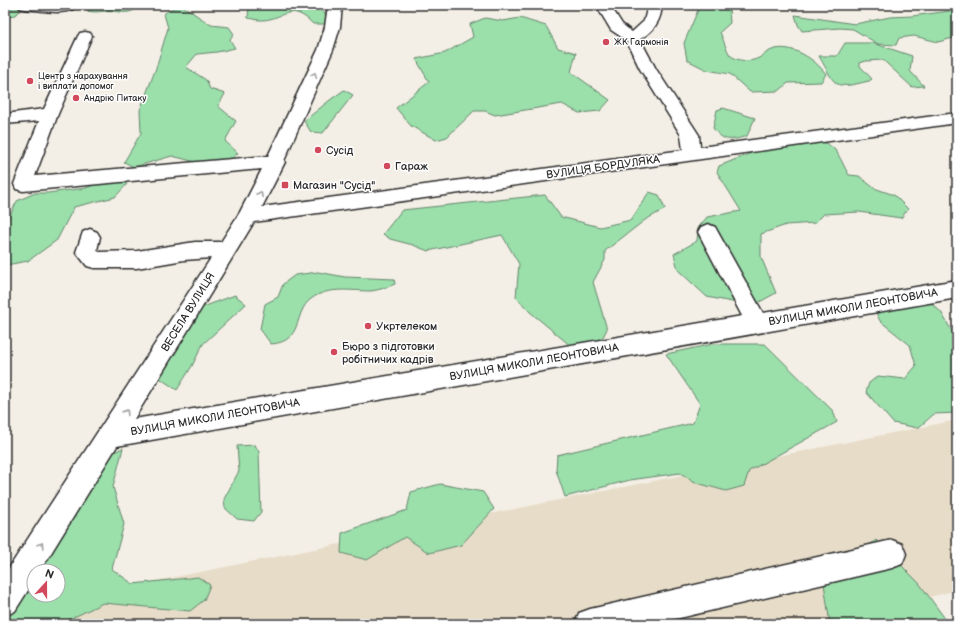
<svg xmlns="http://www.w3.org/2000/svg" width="962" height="629" viewBox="0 0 962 629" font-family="'Balsamiq Sans',sans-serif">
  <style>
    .built { fill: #e7dcc8 }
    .green { fill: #9bdfab; stroke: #63856b; fill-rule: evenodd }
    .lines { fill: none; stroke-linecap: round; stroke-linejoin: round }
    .minor-casing { stroke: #2b2b2b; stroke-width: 3 }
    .minor { fill: #fff; fill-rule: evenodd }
    .oneway { stroke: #a0a0a0 }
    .poi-dot { fill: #d1495b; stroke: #fff; stroke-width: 1.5 }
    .labels { text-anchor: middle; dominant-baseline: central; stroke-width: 3; stroke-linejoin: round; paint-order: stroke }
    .far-poi-label { font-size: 9px; fill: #2b2b2b; stroke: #fff; text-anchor: start }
    .poi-label { font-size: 11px; fill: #2b2b2b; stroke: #fff; text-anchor: start }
    .street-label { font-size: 11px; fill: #2b2b2b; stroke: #fff }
  </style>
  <rect width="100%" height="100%" fill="#f4efe6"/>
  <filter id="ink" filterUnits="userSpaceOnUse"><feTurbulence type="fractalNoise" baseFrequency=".025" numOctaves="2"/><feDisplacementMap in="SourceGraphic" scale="8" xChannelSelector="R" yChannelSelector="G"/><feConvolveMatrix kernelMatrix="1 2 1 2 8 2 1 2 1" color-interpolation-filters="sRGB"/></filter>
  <g filter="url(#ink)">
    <!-- built -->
    <path class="built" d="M957,420V590L826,624H34L46,603Z"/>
    <!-- green -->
    <path class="green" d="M5,5H17L22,8L17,14L5,19Z
      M249,5H319L326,16L327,24H313C290,0 282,21 260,20C256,20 251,18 248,18Z
      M695,5H725L729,9L730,23L720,32C723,39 726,49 730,55C735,60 747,62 753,60C760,59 766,52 772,50C791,43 815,59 826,74L821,82L788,83L779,91L750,92L730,74L707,70L687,60L684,43L698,10Z
      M124,6H132L136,9C127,15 119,11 110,11C102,11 95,13 87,11C96,6 112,9 124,6Z
      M183,6L211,25L229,27L234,34L230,40L235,48L217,52L197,54L186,67L206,80L210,89L225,94L218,106L236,121L225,141L238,153L226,164H204L172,156L134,167L124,162L141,133L140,110L156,68L168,28L164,14L172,8Z
      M957,10V38H953L938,42L914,36L899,38L896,45L878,44L853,29L840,28L802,31L798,25L795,15L855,24L890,17L912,16Z
      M485,18L503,21L520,18L546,26L558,48L576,53L571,72L610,100L600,111L579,113L562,104L495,115L485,111H474L447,137L436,140L411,126L396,108L429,82L416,59L445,53L473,37L470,24Z
      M845,43H873L912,56L910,71L924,86L912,87L883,60L866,61L860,63V66L872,79L869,81C832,90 837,87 819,56H837Z
      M344,90L353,95L323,133L311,132L304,121L330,100Z
      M723,108L755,118L747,136C731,141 723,142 713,128L717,110Z
      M789,138C803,138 824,138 835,150C840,156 844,167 849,175L859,176L874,188L894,195L908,209L901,218L859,212L824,214L815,223L786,225L761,234V257L776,293L752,306L707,297L678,270L674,254L697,241L698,228L707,217L741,211L717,172L719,166Z
      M114,177L127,184L115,197L74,207L57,240L28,261L6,265L5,262V225L17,201L35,193H48L86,188Z
      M649,192L659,195L665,209L645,220L605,251V260L593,282L607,329L603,337L585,347H572L530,312L516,297L519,264L502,235L428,251L413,245L390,239L383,234L402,210L545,195L561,217L600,227L631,220Z
      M318,272L345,277L394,279L395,284C388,287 379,290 371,291C351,291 328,286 311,299C293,312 304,342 271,344L260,329L265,304L278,297L283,284L295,275Z
      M235,295L246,304L203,344L192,366L177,390L158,377L195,310Z
      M922,295L941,312L957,340V413L934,414L918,428L893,423L866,392L869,383L878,376L905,379L916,366L910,345L880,321L871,303Z
      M713,344H765L833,411L837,422L749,471L744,486L726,491L697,483L680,473L630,480L565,497L556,470L557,455L693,423L700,404L666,354Z
      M255,445L259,452L261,512L254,521L237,519L225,508L224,499L239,471L237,446Z
      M123,448L113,487L124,524L112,569L133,584L198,577L210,585L204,600L190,611L103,603L68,620L65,624H5V579L109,454ZM34,571H58V595H34Z
      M440,484L483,492L494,509L461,545L429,553L405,537L367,560L341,553L342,533L407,510L411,492Z
      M876,540L919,583L949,624H830L823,577Z"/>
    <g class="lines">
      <!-- minor casing -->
      <g class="minor-casing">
        <path id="minor" d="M18,5H78C70,17 38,10 25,9L20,8Z
          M328,5H342L340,27L333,50L284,161L285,162L262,207L683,150L681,135L640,69L626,40L611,30L596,5H610L622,24L632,32L644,21L648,5H662C661,21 654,31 640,39L656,69L699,135L700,147L957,113V123L254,222L134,419L742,316L698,232L701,227L708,224L715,227L763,313L957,280V298L117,446L40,571H34V581L15,611L5,616V574L211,258L184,260L137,268H94L87,266L76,252L83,232L90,229L97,232L100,237L97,250L99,252L137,251L195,242H221L240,212L262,169L23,191L16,189L14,184L39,121L5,124V114L44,109L78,36L80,33L85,32L90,33L92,36L58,114L35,176L268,156L318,50L325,27Z
          M892,540L902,544L906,554L902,564L892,568L654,624H575L579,613L590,609Z"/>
      </g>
      <!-- minor -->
      <use href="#minor" class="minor"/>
    </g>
    <!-- one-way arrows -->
    <defs><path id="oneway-chevron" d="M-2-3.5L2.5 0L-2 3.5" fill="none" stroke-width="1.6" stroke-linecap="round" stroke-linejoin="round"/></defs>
    <g class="oneway">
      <use href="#oneway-chevron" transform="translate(314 75) rotate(-66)"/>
      <use href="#oneway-chevron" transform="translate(260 194) rotate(-63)"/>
      <use href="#oneway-chevron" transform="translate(126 412) rotate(-58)"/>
      <use href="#oneway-chevron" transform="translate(41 545) rotate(-58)"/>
    </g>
  </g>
  <!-- markers -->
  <g class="poi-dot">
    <circle cx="606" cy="42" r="4"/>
    <circle cx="30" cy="81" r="4"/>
    <circle cx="76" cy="98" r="4"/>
    <circle cx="318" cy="150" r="4"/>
    <circle cx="387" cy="166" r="4"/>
    <rect x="281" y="181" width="8" height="8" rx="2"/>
    <circle cx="368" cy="326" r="4"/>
    <circle cx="334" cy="352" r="4"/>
  </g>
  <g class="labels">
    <!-- far-poi labels -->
    <g class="far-poi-label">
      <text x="614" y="42">ЖК Гармонія</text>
      <text x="38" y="76">Центр з нарахування<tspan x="38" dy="10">і виплати допомог</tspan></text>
      <text x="84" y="98">Андрію Питаку</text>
    </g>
    <!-- poi labels -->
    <g class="poi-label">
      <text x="326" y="150">Сусід</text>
      <text x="395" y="166">Гараж</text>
      <text x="293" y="185">Магазин "Сусід"</text>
      <text x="376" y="326">Укртелеком</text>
      <text x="342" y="346">Бюро з підготовки<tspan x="342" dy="13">робітничих кадрів</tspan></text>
    </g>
    <!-- street labels -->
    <g class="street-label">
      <text transform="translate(603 167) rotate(-8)">ВУЛИЦЯ БОРДУЛЯКА</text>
      <text transform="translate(853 307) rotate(-10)">ВУЛИЦЯ МИКОЛИ ЛЕОНТОВИЧА</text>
      <text transform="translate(188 312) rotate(-58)">ВЕСЕЛА ВУЛИЦЯ</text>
      <text transform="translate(534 362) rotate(-10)">ВУЛИЦЯ МИКОЛИ ЛЕОНТОВИЧА</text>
      <text transform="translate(215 417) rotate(-10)">ВУЛИЦЯ МИКОЛИ ЛЕОНТОВИЧА</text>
    </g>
  </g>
  <!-- margin -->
  <rect width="962" height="629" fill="none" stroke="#fff" stroke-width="20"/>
  <rect x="10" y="10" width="942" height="609" fill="none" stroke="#2b2b2b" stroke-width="1.5" filter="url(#ink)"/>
  <!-- north arrow -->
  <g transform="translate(46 583) rotate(21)"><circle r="19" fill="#ffffff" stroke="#aaaaaa"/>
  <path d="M0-3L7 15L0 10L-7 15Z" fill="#d1495b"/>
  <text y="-6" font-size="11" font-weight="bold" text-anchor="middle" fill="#2b2b2b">N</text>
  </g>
</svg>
